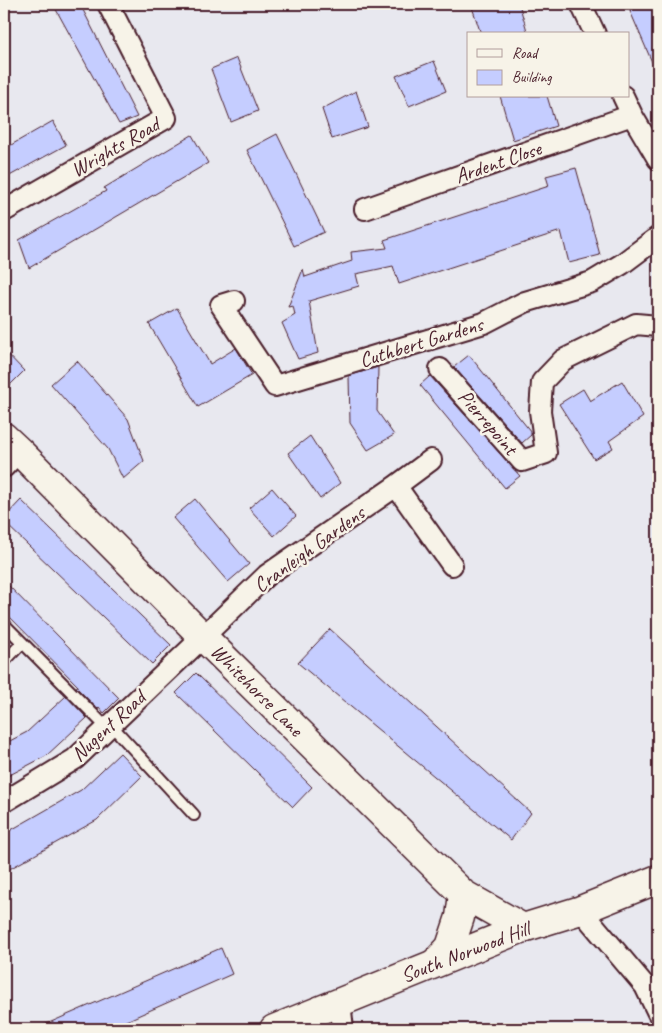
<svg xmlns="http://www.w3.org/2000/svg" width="662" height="1033" viewBox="0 0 662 1033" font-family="Caveat,sans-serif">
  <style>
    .building { fill: #c5cdff; stroke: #4a1f2b }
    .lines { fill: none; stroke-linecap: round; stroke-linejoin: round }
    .lane-casing { stroke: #4a1f2b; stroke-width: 14 }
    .street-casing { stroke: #4a1f2b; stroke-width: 24 }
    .secondary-casing { stroke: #4a1f2b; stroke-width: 31 }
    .primary-casing { stroke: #4a1f2b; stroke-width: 31 }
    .lane { stroke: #f7f3e8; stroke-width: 10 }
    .street { stroke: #f7f3e8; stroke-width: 20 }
    .secondary { stroke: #f7f3e8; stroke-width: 28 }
    .primary { stroke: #f7f3e8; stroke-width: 28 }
    .labels { text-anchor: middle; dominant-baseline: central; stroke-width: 5; stroke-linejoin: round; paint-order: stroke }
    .street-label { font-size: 21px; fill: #4a1f2b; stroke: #f7f3e8 }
  </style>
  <rect width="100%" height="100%" fill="#e8e8ef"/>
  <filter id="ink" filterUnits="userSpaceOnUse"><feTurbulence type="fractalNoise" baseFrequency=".02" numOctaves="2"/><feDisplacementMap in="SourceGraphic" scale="10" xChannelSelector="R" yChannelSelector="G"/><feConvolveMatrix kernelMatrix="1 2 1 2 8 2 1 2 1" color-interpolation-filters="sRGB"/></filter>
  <g filter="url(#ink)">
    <!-- building -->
    <path class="building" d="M53,4H80L137,117L119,124Z
      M471,4H519L528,34H481Z
      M627,4H658V76Z
      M237,58L258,111L231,122L211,69Z
      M434,61L446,91L409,106L396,76Z
      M356,91L368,127L332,139L322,109Z
      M500,96H547L556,126L513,140Z
      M53,121L66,145L4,179V149Z
      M277,134L324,232L294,246L247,150Z
      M192,135L208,163L29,268L19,240L106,191L104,188Z
      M576,168L600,255L569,263L561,231L399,284L393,266L356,274L359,286L309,301L318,353L298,359L282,323L295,315L293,306L288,307L303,269L305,277L352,261L351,252L387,248L384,240L549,186L546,176Z
      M177,308L210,364L236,348L252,375L198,407L149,324Z
      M4,350L24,371L4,391Z
      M469,355L531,432V435L522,443L454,367Z
      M77,361L128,419L144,461L123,479L108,449L51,384Z
      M378,367L377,411L394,435L368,450L350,423L349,376Z
      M430,376L520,476L505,488L420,385Z
      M622,381L643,417L609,441L613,448L594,459L559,404L583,389L590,401Z
      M310,436L340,483L320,499L288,453Z
      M272,488L296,516L274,536L249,508Z
      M195,499L249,564L228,582L173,518Z
      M21,500L171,645L152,664L4,522V518Z
      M4,581L119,698L104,713L99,707L97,709L76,687L78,686L4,611Z
      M330,629L531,813L511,840L298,663Z
      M196,673L312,787L293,807L176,693Z
      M66,696L87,718L46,756L4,778V744L27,732Z
      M120,753L142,776L97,820L4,872V834L81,790Z
      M221,948L232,974L108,1029H35Z"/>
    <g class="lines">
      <!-- lane casing -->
      <g class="lane-casing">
        <path id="lane" d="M4,624L107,728
          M4,662L22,643
          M111,725L194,815"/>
      </g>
      <!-- street casing -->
      <g class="street-casing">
        <path id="street" d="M581,4L595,34
          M623,96L632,115L658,159
          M365,209L632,115
          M4,211L166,118L108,4
          M234,301L221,305L275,386L484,323L525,302L592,282L622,264L658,237
          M440,369L522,461L546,453L540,411L542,382L563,360L636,324L658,326
          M4,467L19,451
          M396,486L431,460
          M4,802L75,759L203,637L267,575L396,486L452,565
          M581,910L645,986L658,1013
          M340,1002L343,1029"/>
      </g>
      <!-- secondary casing -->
      <g class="secondary-casing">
        <path id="secondary" d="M4,437L19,451L203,637L459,890L463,894L523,928
          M435,963L450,947L460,917L463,894"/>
      </g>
      <!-- primary casing -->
      <g class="primary-casing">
        <path id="primary" d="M274,1029L523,928L581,910L658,879"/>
      </g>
      <!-- lane -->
      <use href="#lane" class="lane"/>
      <!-- street -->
      <use href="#street" class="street"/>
      <!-- secondary -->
      <use href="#secondary" class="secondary"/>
      <!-- primary -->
      <use href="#primary" class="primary"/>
    </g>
  </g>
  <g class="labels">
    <!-- street labels -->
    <g class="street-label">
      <text transform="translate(115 147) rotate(-30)">Wrights Road</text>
      <text transform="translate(498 162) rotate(-19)">Ardent Close</text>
      <text transform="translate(421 342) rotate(-17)">Cuthbert Gardens</text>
      <text transform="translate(488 422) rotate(49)">Pierrepoint</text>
      <text transform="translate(309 549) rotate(-36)">Cranleigh Gardens</text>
      <text transform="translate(257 690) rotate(45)">Whitehorse Lane</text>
      <text transform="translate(108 726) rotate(-43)">Nugent Road</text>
      <text transform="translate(465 952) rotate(-21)">South Norwood Hill</text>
    </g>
  </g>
  <!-- margin -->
  <rect width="662" height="1033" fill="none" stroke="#f7f3e8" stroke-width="20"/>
  <rect x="10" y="10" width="642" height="1013" fill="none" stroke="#4a1f2b" stroke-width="2" filter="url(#ink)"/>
  <!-- legend -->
  <rect x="467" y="32" width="162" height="65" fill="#f7f3e8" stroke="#b29e9c"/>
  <rect x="477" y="49" width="25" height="8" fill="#f7f3e8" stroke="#b29e9c"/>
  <text x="512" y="58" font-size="15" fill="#4a1f2b">Road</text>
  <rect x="477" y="70" width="25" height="15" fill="#c5cdff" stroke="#b29e9c"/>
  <text x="512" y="82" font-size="15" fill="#4a1f2b">Building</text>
</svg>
